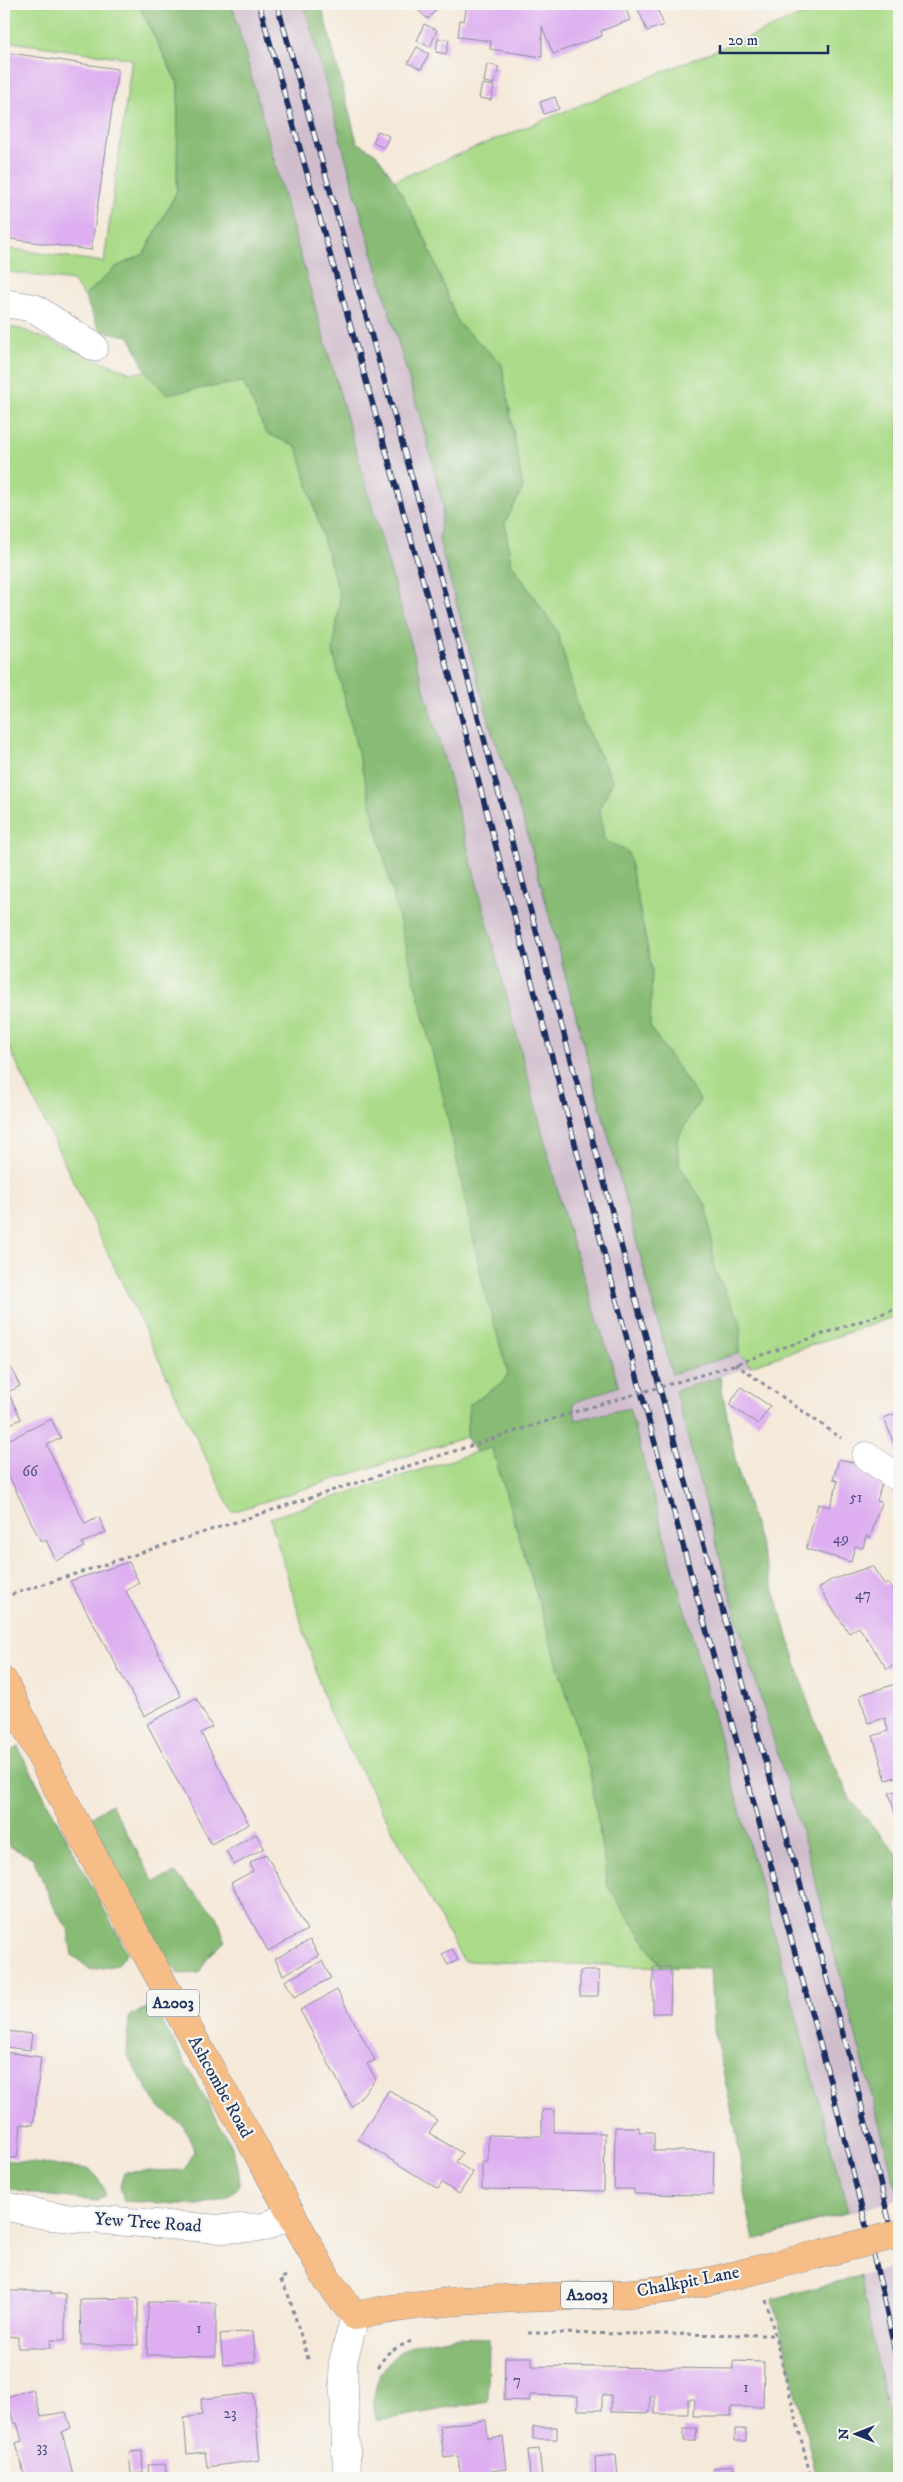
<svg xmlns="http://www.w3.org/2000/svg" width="903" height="2482" viewBox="0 0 903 2482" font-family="'IM FELL DW Pica',serif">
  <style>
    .industrial { fill: #d0bdcc }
    .green { fill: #abdb89; stroke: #638574 }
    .forest { fill: #88bb75; stroke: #52756a }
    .building { fill: #ddaef0 }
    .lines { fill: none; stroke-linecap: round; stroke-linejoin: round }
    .minor-casing { stroke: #888c9c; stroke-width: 29 }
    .major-casing { stroke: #888c9c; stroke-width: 29 }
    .path { stroke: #888c9c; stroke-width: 3; stroke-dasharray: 4 4; stroke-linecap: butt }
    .minor { stroke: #fff; stroke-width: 28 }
    .major { stroke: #f6be86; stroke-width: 28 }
    .rail-casing { stroke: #1b2f5e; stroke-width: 5.5 }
    .rail { stroke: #f6f6f2; stroke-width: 4; stroke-dasharray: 11; stroke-linecap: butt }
    .major-bridge-casing { stroke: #888c9c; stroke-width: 29; stroke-linecap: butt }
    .path-bridge { stroke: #888c9c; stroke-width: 3; stroke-dasharray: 4 4; stroke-linecap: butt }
    .major-bridge { stroke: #f6be86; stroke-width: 28 }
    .labels { text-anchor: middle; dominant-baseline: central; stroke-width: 4.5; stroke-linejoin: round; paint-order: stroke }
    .number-label { font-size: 15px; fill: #4c4f82 }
    .shield { fill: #f6f6f2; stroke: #5d6b8a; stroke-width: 1 }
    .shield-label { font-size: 16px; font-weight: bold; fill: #1b2f5e }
    .street-label { font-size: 18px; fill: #1b2f5e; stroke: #f6f6f2 }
  </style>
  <rect width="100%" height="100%" fill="#f6f6f2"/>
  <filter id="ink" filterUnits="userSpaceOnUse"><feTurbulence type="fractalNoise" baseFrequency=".02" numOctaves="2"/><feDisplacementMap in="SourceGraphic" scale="10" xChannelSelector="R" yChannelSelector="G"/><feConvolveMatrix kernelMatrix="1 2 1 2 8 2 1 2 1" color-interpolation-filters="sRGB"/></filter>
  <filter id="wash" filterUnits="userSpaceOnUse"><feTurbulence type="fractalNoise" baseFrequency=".0096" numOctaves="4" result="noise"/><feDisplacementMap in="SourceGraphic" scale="20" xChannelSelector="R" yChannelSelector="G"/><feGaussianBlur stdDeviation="1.12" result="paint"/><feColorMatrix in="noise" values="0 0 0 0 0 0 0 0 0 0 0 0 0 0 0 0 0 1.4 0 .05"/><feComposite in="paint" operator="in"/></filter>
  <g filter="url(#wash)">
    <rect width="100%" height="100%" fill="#f5e9d9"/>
    <!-- industrial -->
    <path class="industrial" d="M198,4H304L356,196L427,441L443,506L439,540L493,735L526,828L672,1373L739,1353L751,1366L720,1377L725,1408L736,1465L812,1715L851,1801L899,1856V1897L896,1905L899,1915V2199L754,2240L745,2198L737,2136L713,2025L710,1968L572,1403Z
      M899,2266V2478H817L773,2299Z"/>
    <!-- green -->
    <path class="green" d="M4,4H138L178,84L177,191L144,254L116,267L84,296L72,281L4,271V248L104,262L132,59L4,41Z
      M830,4H899V1315L751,1366L739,1353L672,1374L526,828L493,735L439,540L443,506L427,441L356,196Z
      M4,326L21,329L131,373L146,371L301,372L572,1403L232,1512L4,1037Z
      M576,1420L671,1967L463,1961L327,1708L270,1518Z"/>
    <!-- forest -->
    <path class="forest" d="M138,4H232L233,8L285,201L446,766L567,1226L619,1386L573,1403L576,1420L629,1408L785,1974L848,2212L754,2240L745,2198L737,2136L713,2025L710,1968L662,1967L608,1887L590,1772L492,1448L476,1452L466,1437L469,1405L503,1382L508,1373L484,1289L443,1096L333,652L340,597L297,447L266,433L243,382L166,394L146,371L129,336L100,331L84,296L116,267L144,254L177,191L178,84Z
      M304,4H321L357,142L376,154L395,181L426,240L458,323L502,364L523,488L505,523L511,563L557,631L582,720L613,781L600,807L604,840L628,852L652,970L650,1027L700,1100L677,1139L680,1167L707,1207L715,1271L741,1322L739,1353L672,1374L526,828L493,735L439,540L443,506L427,441L356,196Z
      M720,1377L736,1465L812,1715L851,1801L899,1856V1897L896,1905L899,1915V2199L809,1857L737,1620L675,1391Z
      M18,1747L127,1952L118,1965L91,1970L72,1955L68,1929L55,1909L33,1858L9,1846L4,1833V1755Z
      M111,1804L154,1882L175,1873L217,1916L225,1941L207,1958L199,1973L178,1974L131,1901L89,1818Z
      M153,2005L232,2147L239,2173V2185L228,2197L198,2205L124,2201L120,2186L124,2172L184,2170L195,2151L183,2125L158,2106L127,2055L129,2016Z
      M4,2160L90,2169L103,2186L105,2195L97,2201L42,2195L4,2187Z
      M860,2276L885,2401L899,2452V2478H817L773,2299Z
      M455,2337L489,2338L488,2401L377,2421C366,2392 384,2355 413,2345C427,2341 442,2339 455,2337Z"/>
    <g id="blocks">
      <!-- building -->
      <path class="building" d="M411,4H441L428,19Z
        M467,4H530V6L543,8V4H624L630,20L601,31L602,36L553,54L542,26V57L490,49L491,41L458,37L460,20L464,21Z
        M636,4H655L664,25L647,31Z
        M424,24L437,30L430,47L417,41Z
        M438,38L449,40L446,54L436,52Z
        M417,47L429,54L421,69L408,63Z
        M4,52L118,69L91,250L4,238Z
        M487,64L499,67L494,84L484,82Z
        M482,84L494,86L491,100L479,98Z
        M555,97L559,109L544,114L540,102Z
        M378,131L389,136L384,148L373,143Z
        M4,1355L20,1386L8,1392L21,1419L4,1427Z
        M741,1387L770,1406L758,1424L729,1405Z
        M899,1412V1457L884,1418Z
        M51,1419L61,1438L47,1445L66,1485L85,1524L99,1517L106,1532L82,1543L84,1547L56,1561L46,1540L41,1542L4,1466L9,1463L4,1453V1442Z
        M839,1459L855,1463L882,1482L877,1501L881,1502L870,1538L866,1536L863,1548L855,1546L851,1562L806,1549L818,1504L830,1507L838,1481L833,1479Z
        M129,1562L139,1583L126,1591L181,1696L144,1716L70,1581Z
        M872,1566L885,1585L888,1583L899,1599V1661L887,1669L859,1627L849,1633L819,1588L831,1580Z
        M899,1683V1776L886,1780L873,1736L888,1731L885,1718L868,1723L860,1695Z
        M196,1698L212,1727L201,1733L249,1824L211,1844L147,1724Z
        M899,1790V1819L897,1820L889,1793Z
        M256,1834L264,1848L234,1865L226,1851Z
        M266,1854L307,1930L268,1951L231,1883L253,1871L250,1863Z
        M310,1940L319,1956L283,1975L275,1959Z
        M452,1949L458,1960L448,1965L442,1954Z
        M322,1961L331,1978L294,1997L285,1981Z
        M653,1967H671L670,2013H653Z
        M580,1971H599L598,1996H580Z
        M337,1990L375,2060L367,2064L376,2079L352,2107L300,2010Z
        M6,2031L32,2034L30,2050L5,2047Z
        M4,2052L41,2057L33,2125L21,2124L17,2158L4,2157Z
        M389,2090L437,2120L429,2133L462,2153L456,2162L473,2173L459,2194L442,2183L438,2189L358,2139Z
        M542,2110H554V2132L605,2133L604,2191L482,2189V2162H488V2135L542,2136Z
        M615,2127H639V2132H654V2151H714L713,2195L634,2194V2189H614Z
        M4,2291H51V2294H65V2340H51L50,2348H18V2337L4,2336Z
        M138,2298V2345H81L80,2299Z
        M148,2302L216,2303V2356L147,2355Z
        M253,2331L256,2362L223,2365L220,2334Z
        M505,2357H532V2366L733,2369V2361L764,2362L763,2407H731V2416H693L694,2399H688V2414H655V2396H650V2413L611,2412V2395H602V2410H578V2396L530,2395V2401L504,2400Z
        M33,2389L41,2416L66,2412L71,2428L62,2432L74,2478H25L16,2443L22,2441L17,2423L14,2424L6,2397Z
        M253,2393L260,2460L207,2467L205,2452L187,2454L184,2418L202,2415L201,2399Z
        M486,2420L488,2439L503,2437L507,2469L491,2471L492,2478H461L458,2456L444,2458L440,2426Z
        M533,2427H557V2439H533Z
        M684,2428H697L696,2441H684Z
        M735,2429H746V2441H735Z
        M539,2449L542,2478H530L528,2450Z
        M142,2451L143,2473L131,2474L129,2452Z
        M616,2455L618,2478H596L595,2457Z
        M165,2464L167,2478H149L148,2465Z
        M733,2465L735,2478H715L713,2468Z"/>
    </g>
  </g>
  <g filter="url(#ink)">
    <use href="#blocks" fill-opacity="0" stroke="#888c9c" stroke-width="1"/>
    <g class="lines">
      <!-- minor casing -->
      <g class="minor-casing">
        <path id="minor" d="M4,303L34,308L94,347
          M866,1456L899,1478
          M4,2206L50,2216L220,2229L265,2227L291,2214
          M347,2478L343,2362L355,2316"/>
      </g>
      <!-- major casing -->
      <g class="major-casing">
        <path id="major" d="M4,1682C103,1886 220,2081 328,2281L355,2316C445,2295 538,2300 631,2293C693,2289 756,2269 816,2255"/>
      </g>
      <!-- path -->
      <path class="path" d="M735,1364L841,1438
        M715,1371L899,1308
        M4,1597L584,1409
        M286,2276L280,2279L288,2294L309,2362
        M766,2300L811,2478
        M528,2333L775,2335
        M377,2367L390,2351L411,2341"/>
      <!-- minor -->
      <use href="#minor" class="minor"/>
      <!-- major -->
      <use href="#major" class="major"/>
      <!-- rail casing -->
      <g class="rail-casing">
        <path id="rail" d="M259,4L459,708L651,1429L828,2073L882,2290L899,2371
          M277,4L440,576L670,1426L852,2066L899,2262"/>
      </g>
      <!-- rail -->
      <use href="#rail" class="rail"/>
      <!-- major-bridge casing -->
      <g class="major-bridge-casing">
        <path id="major-bridge" d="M816,2255L899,2234"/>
      </g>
      <!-- path-bridge -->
      <path class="path-bridge" d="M584,1409L715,1371"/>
      <!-- major-bridge -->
      <use href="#major-bridge" class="major-bridge"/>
    </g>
  </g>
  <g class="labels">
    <!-- number labels -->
    <g class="number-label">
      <text x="30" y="1471">66</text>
      <text x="856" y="1497">51</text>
      <text x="841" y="1538">49</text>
      <text x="863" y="1594">47</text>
      <text x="199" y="2328">1</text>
      <text x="517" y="2380">7</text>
      <text x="746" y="2387">1</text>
      <text x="230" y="2413">23</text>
      <text x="42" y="2447">33</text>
    </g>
    <!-- shield labels -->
    <g class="shield">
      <rect x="147" y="1989.5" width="52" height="27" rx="4"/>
      <rect x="561" y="2281.5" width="52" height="27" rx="4"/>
    </g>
    <g class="shield-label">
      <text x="173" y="2003">A2003</text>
      <text x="587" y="2295">A2003</text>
    </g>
    <!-- street labels -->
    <g class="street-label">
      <text transform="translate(220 2087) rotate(61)">Ashcombe Road</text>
      <text transform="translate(148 2223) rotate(4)">Yew Tree Road</text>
      <text transform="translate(688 2282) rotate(-11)">Chalkpit Lane</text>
    </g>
  </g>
  <!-- margin -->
  <rect width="903" height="2482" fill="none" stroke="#f6f6f2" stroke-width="20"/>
  <!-- north arrow -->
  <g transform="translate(856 2434) rotate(270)" stroke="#f6f6f2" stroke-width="4" paint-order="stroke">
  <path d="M0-4L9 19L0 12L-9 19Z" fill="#1b2f5e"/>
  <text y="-8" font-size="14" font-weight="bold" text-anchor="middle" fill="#1b2f5e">N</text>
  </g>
  <!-- scale -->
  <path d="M720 45v8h108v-8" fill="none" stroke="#1b2f5e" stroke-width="2.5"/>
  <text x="728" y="45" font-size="15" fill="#1b2f5e" stroke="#f6f6f2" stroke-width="4" paint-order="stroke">20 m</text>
</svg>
